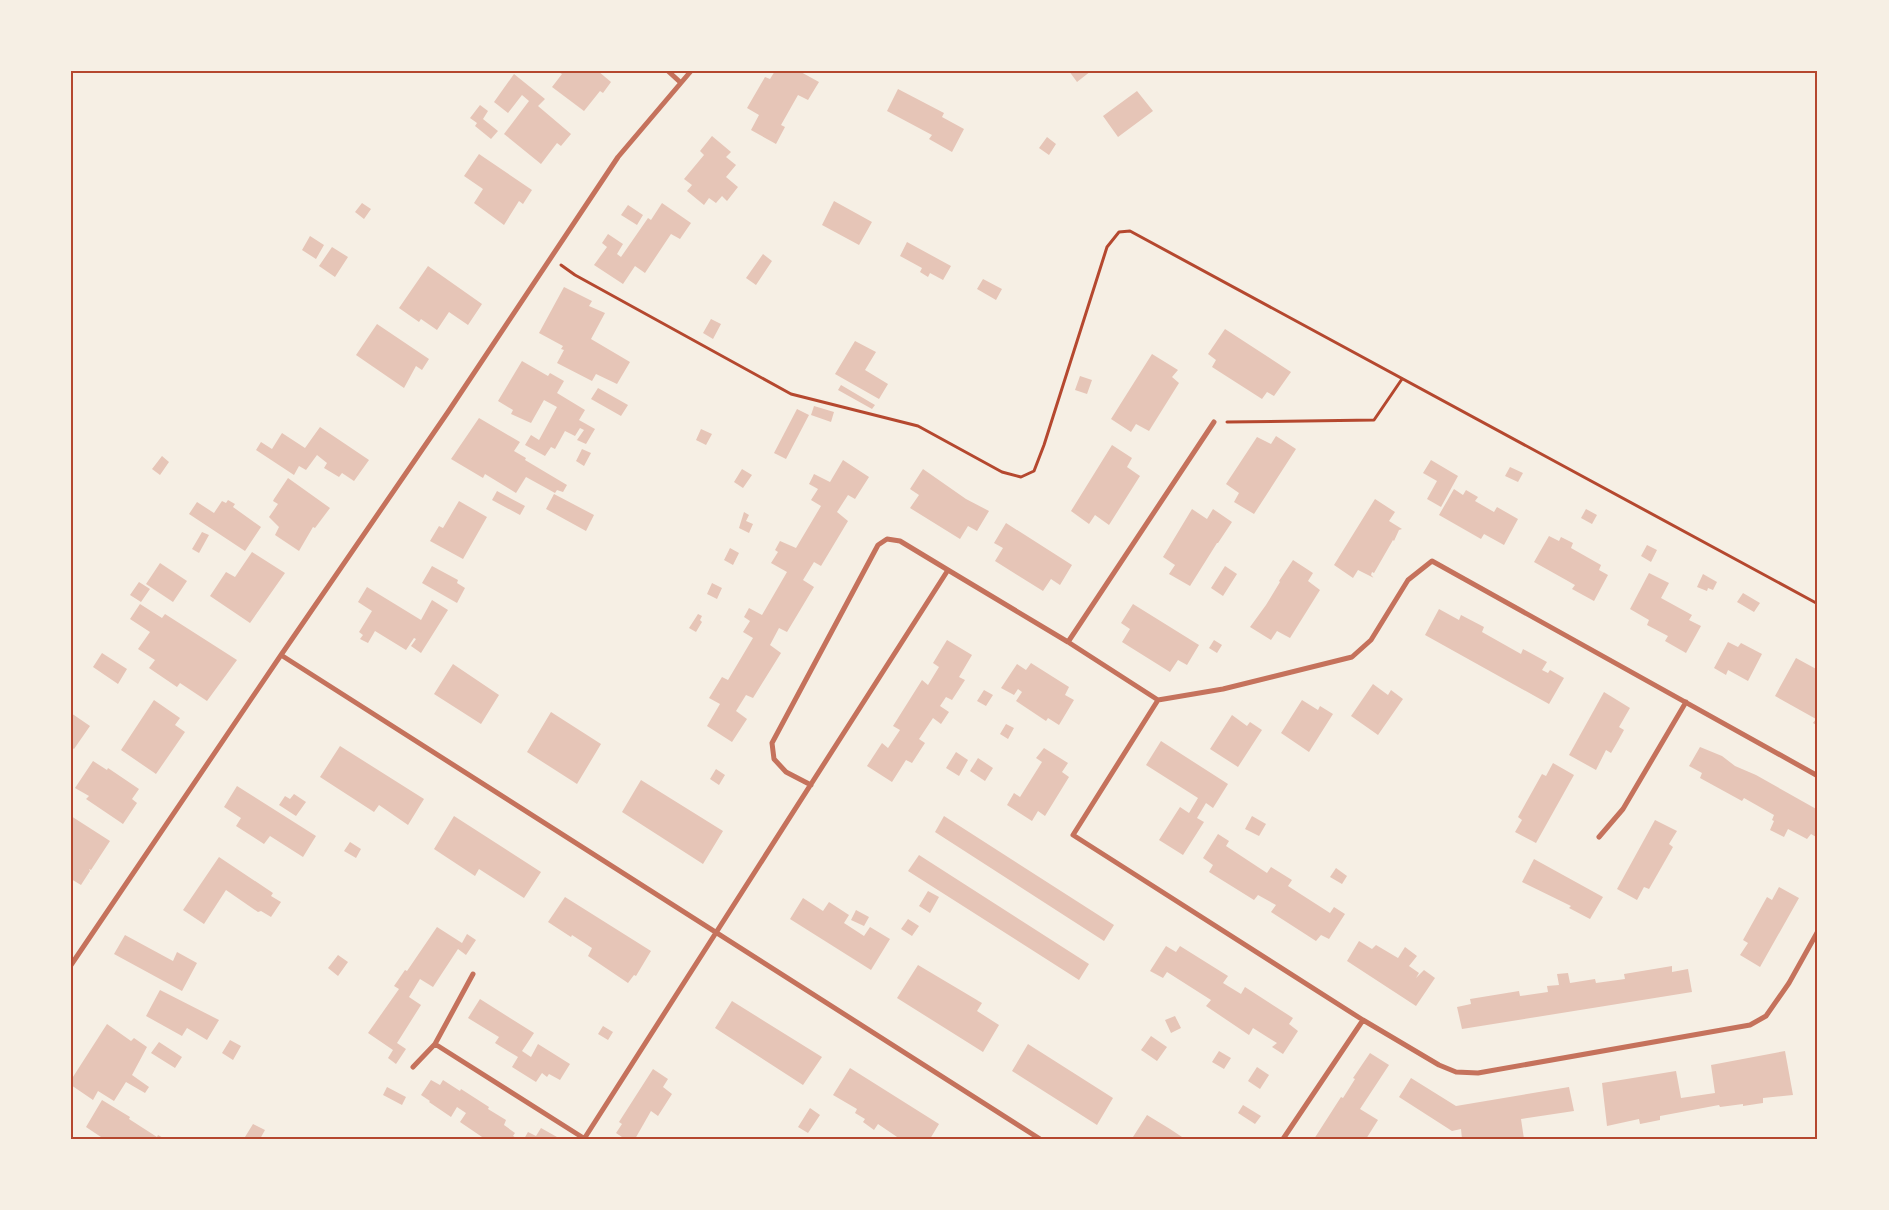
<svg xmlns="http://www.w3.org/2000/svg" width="1889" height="1210" viewBox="0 0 1889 1210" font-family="Cabin,sans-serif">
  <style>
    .building { fill: #e6c5b7 }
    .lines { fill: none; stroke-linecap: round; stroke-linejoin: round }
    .path { stroke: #b5482f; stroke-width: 3 }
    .minor { stroke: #c5725c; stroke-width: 5 }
    .neatline { fill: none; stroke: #b5482f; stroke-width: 2 }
  </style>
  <rect width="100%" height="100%" fill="#f6efe4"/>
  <!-- building -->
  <path class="building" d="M557,71H598L611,82L603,93L600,91L584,111L552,87L562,74Z
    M775,71H799L819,82L808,100L798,95L781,125L785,127L776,144L751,130L759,115L747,108L765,77L770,79Z
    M1069,71H1091L1077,82Z
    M514,74L545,99L538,106L571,134L561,146L557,143L541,164L504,134L529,101L522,95L508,113L494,102Z
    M898,89L944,113L942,117L964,129L952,152L929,139L932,135L887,111Z
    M1137,91L1153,111L1118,137L1103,116Z
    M480,105L488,111L483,119L498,131L491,139L475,126L477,123L470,118Z
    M712,136L731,152L726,157L736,165L726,177L738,187L727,201L722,196L716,203L709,198L704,205L687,191L692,185L684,179L704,155L700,151Z
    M1047,137L1056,144L1049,155L1039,148Z
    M479,154L532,190L523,204L519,201L504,225L474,203L483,189L464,176Z
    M834,201L872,222L859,245L822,225Z
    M362,203L371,209L364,219L355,212Z
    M662,203L691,223L680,239L671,234L645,273L635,266L623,284L594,265L607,247L602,243L608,234L623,244L617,254L621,257L648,218L651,220Z
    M628,205L643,215L637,225L621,215Z
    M310,236L324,245L316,259L302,250Z
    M907,242L951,266L943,280L930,273L928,277L920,272L922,268L900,256Z
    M332,247L348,257L335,277L319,266Z
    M763,254L772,261L756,285L746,278Z
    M428,266L482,304L468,325L449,312L437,330L421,319L419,322L399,308Z
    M983,279L1002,289L996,300L977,289Z
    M564,287L592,301L589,306L605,313L591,339L630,362L617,384L596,374L592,381L557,363L564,350L561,349L563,346L539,333Z
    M711,319L721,324L713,339L703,333Z
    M377,324L429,359L422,370L416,366L404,388L356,355Z
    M1225,329L1291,372L1274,396L1267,392L1262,399L1212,367L1216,360L1208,354Z
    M855,341L876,352L865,370L888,384L879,399L835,374Z
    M1152,354L1178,370L1172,377L1179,383L1149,431L1136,424L1131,432L1111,419Z
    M522,361L548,376L550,373L564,381L557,393L585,410L579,420L595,429L586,444L577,440L584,430L580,428L575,436L565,431L555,449L551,447L545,456L525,445L531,435L539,440L557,407L544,400L531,423L511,414L513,410L498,401Z
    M1080,376L1092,380L1087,394L1075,390Z
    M841,385L875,405L872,409L838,390Z
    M598,388L628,405L621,416L591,399Z
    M814,406L834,412L831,422L811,415Z
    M797,409L809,415L786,459L774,453Z
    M479,418L520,442L514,451L526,458L525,460L567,485L563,492L557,490L555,493L526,477L516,493L485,474L483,478L451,459Z
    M320,427L369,460L354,481L342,473L339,477L324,468L327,463L317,455L306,470L299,466L294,475L256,450L261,442L272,449L282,433L305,448Z
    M701,429L712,434L706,445L696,440Z
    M1276,436L1296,449L1254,514L1234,502L1239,493L1226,484L1257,437L1271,444Z
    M1112,445L1132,458L1127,467L1140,476L1109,525L1095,515L1089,524L1071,511Z
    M582,449L591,453L584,466L576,461Z
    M162,456L169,462L160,475L152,469Z
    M843,460L869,477L855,499L848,495L837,512L848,521L821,566L814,562L803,580L814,587L787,632L779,628L770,645L781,653L753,698L746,695L736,711L747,719L732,742L707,726L720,704L709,698L722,677L728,680L753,638L743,632L750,621L744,617L749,608L762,615L787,572L771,563L778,552L775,550L780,541L796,548L821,506L811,500L818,489L809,484L814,474L830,482Z
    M1431,460L1458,476L1441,507L1427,499L1437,481L1423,473Z
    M1510,467L1523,473L1518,482L1505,476Z
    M742,469L752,475L743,488L734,482Z
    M923,469L966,499L989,511L977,531L968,526L960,539L910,508L919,495L910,489Z
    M288,478L330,508L315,528L313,527L299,551L275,535L279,527L269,517L278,504L273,501L274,499Z
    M1454,489L1463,495L1466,490L1478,497L1475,501L1494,512L1497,507L1518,519L1504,545L1484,534L1481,539L1439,515Z
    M497,491L525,506L520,515L492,500Z
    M554,494L594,515L586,531L546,509Z
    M1375,499L1395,512L1389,521L1402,529L1399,530L1394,541L1393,540L1374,573L1372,572L1371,575L1374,578L1358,570L1353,578L1334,565Z
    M228,500L235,504L233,507L261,527L245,551L189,514L197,502L214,513L222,501L226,503Z
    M459,501L487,517L463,559L430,541L439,526L443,528Z
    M1192,509L1207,519L1213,509L1232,522L1218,543H1217L1190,586L1169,574L1175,565L1163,557Z
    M1586,509L1597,515L1592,524L1581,518Z
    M744,512L749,515L746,521L753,524L749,533L739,528Z
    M1006,523L1072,565L1060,585L1051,579L1043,591L995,561L1003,548L994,543Z
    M202,532L209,535L199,553L192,549Z
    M1549,536L1559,541L1561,537L1573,543L1571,548L1601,565L1599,570L1608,575L1594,601L1572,589L1575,585L1534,562Z
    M1647,545L1657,550L1651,562L1641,556Z
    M730,548L739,553L733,565L724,560Z
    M252,552L285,573L250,623L210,596L226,572L235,577Z
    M1293,560L1313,573L1308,581L1320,590L1290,638L1277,631L1271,640L1250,627L1266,605L1280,582L1279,581Z
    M160,563L187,581L173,602L146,584Z
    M432,566L458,580L457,583L465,588L457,603L422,583Z
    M1225,566L1237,574L1223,596L1211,588Z
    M1649,573L1669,583L1661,598L1692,615L1689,620L1701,626L1686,653L1665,641L1668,636L1647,625L1649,620L1630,609Z
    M1703,574L1717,582L1713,590L1708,588L1707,591L1697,587Z
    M139,582L150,589L141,602L130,595Z
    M712,583L722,588L717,599L707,594Z
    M367,587L421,620L432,600L448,610L421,653L411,646L416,639L414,638L406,650L375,631L368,643L360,639L363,635L359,632L372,611L358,602Z
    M1743,593L1760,603L1754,612L1737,602Z
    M140,604L162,618L165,614L237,660L207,701L180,683L177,687L149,668L155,660L138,649L150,632L130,619Z
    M1133,604L1199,645L1187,665L1178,660L1170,672L1122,642L1130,629L1121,623Z
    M1439,609L1459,620L1461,615L1484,627L1482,632L1521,654L1523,649L1547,662L1542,670L1548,673L1550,670L1564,678L1549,704L1425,635Z
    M698,614L702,616L700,620L702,622L696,632L689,628Z
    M947,640L972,655L959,677L965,680L952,700L946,697L940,706L949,712L941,724L933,718L919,739L925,743L912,763L906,760L892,782L867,766L882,743L888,748L900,730L893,726L922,680L928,685L939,667L933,663Z
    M1214,640L1222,645L1217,653L1209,648Z
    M1728,642L1738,647L1741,643L1762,654L1748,681L1728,670L1726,675L1714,668Z
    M102,653L127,669L118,684L93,667Z
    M1796,658L1818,670V726L1813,723L1816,719L1775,696Z
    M1031,663L1069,687L1065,695L1074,700L1059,725L1048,718L1046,721L1016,701L1022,692L1018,689L1014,695L1001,688L1017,664L1026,670Z
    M453,664L499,695L481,724L434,694Z
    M1373,684L1388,695L1391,690L1403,699L1378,735L1351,716Z
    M984,690L993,695L986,706L977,701Z
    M1604,692L1630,708L1619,727L1624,730L1618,741L1611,753L1606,750L1596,770L1569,755Z
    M154,700L180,718L175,725L185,732L156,774L121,750Z
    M1302,700L1318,710L1320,706L1333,714L1309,752L1281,733Z
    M551,712L601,744L577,784L527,752Z
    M71,713L90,726L74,749L71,747Z
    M1232,715L1247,726L1250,722L1262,730L1238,767L1210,749Z
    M1006,724L1014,728L1008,739L1000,734Z
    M1161,741L1228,784L1213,808L1206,803L1197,818L1204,822L1183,855L1159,840L1180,807L1189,813L1198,798L1146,765Z
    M340,746L424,799L408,825L379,805L374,812L320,777Z
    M1700,747L1722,756L1735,766L1756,775L1818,810V838L1811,834L1807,839L1788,829L1784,837L1770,830L1774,821L1772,820L1774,815L1744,798L1742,801L1700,778L1702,773L1689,766Z
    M1044,748L1068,763L1062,772L1069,777L1045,816L1038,811L1032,821L1007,805L1014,793L1020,797L1042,762L1036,758Z
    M956,752L968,760L959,776L946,768Z
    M978,758L993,768L985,781L970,771Z
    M93,761L107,770L108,768L139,789L132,799L137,803L123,824L86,799L89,796L75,788Z
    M1553,763L1574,775L1536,843L1515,832L1522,820L1518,817L1542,774L1546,776Z
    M716,769L725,775L719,785L710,779Z
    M641,780L723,831L703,864L622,812Z
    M237,786L316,836L303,857L270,836L264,844L236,826L241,818L224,807Z
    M294,794L306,802L296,816L279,805L285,796L290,799Z
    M71,816L110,841L91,870L89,869L90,871L81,885L71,879Z
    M454,816L541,872L524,898L479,869L475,876L434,849Z
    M944,816L1114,925L1104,941L935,832Z
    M1252,816L1266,824L1259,836L1245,829Z
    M1655,820L1677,831L1669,844L1673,847L1649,889L1644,887L1637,900L1617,889Z
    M1218,834L1229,841L1226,846L1267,873L1271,867L1292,880L1288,886L1330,913L1334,907L1345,914L1329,939L1321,935L1316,941L1271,912L1276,905L1258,895L1254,900L1209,872L1213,865L1203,858Z
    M350,842L361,849L356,858L344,851Z
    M919,855L1089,964L1079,980L908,871Z
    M219,857L273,893L271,896L281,902L271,917L261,911L258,912L226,890L204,924L183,910Z
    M1534,859L1603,897L1590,919L1569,908L1571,906L1522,882Z
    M1336,868L1347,876L1342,884L1330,877Z
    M1779,887L1799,898L1760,967L1740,955L1748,943L1743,940L1767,897L1772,900Z
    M928,891L939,897L930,913L919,906Z
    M565,897L651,951L636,976L634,975L628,983L588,956L592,948L572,935L571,937L548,922Z
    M803,898L823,911L829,902L849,915L844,923L864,936L870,927L890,939L871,970L790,919Z
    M856,910L869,917L864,926L851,920Z
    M908,919L919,926L912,936L901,929Z
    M437,927L462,943L467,934L476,940L466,955L458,949L433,987L420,979L409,997L421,1005L397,1043L406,1049L396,1064L388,1058L393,1050L368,1033L399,989L394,986L405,970L407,971Z
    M125,935L173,961L177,952L197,963L182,991L114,954Z
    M1359,941L1372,949L1376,945L1398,958L1405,947L1417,956L1409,966L1419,973L1416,978L1424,970L1435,978L1416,1006L1347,961Z
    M1166,946L1176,952L1180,946L1228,976L1223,983L1241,994L1245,987L1293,1018L1289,1024L1298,1031L1283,1054L1272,1047L1277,1043L1253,1028L1249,1035L1206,1006L1211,1000L1167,972L1163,978L1150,971Z
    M338,955L348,962L338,976L328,968Z
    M918,965L982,1003L977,1011L999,1025L983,1052L897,998Z
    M1672,966V972L1688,969L1692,992L1462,1029L1457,1007L1471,1004L1470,999L1519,991L1520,996L1548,992L1547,986L1559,985L1557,974L1568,973L1570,983L1595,979L1596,983L1625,979L1624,974Z
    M160,990L219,1020L207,1040L187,1028L182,1036L146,1016Z
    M480,999L534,1033L522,1051L531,1057L538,1044L570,1064L560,1080L549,1074L547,1077L542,1073L536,1082L512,1067L518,1057L495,1043L499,1037L468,1018Z
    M732,1001L822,1057L803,1085L715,1028Z
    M1175,1016L1181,1028L1171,1033L1165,1020Z
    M107,1024L131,1041L134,1038L147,1047L132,1075L149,1087L145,1093L126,1082L114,1101L98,1091L93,1100L71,1085V1080Z
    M603,1026L613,1032L608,1040L598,1034Z
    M1151,1036L1167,1047L1157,1061L1141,1050Z
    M230,1040L241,1046L233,1060L222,1053Z
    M159,1042L182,1057L175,1068L151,1053Z
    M1028,1044L1113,1098L1097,1125L1012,1071Z
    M1219,1051L1231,1058L1224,1069L1212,1062Z
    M1785,1051L1793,1095L1763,1098V1103L1743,1106V1104L1720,1107L1719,1105L1660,1116V1120L1640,1124L1639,1119L1607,1126L1602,1083L1676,1071L1681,1098L1715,1093L1711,1065Z
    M1370,1053L1389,1065L1360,1109L1378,1120L1366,1139H1314L1341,1097L1343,1098L1355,1079L1353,1078Z
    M1257,1067L1269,1075L1260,1089L1248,1081Z
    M850,1068L939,1124L930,1139H900L878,1124L874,1130L863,1122L865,1119L855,1113L857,1109L833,1095Z
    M653,1069L668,1079L663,1087L672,1094L658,1116L651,1111L635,1139H625L616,1133L622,1124L619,1122Z
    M1411,1078L1456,1106L1569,1087L1574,1111L1521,1119L1524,1139H1462L1461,1129L1452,1131L1399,1097Z
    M431,1080L440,1085L443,1080L460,1091L461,1089L489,1107L488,1109L506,1120L504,1125L515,1133L513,1136L518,1139H485L460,1122L466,1113L457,1107L451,1117L429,1102L430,1101L421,1095Z
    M387,1087L406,1097L402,1105L383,1095Z
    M102,1100L130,1117L129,1119L157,1137L158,1135L165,1139H104L86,1127Z
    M1243,1105L1261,1116L1255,1124L1238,1113Z
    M810,1108L820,1115L808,1133L798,1127Z
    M1147,1115L1170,1129L1185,1139L1133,1137Z
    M253,1124L265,1130L260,1139L245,1137Z
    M541,1128L557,1137L556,1139H524L528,1132L536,1136Z"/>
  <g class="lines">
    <!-- path -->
    <path class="path" d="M561,265L575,275L791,394L918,426L1002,472L1021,477L1034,471L1044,445L1107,247L1119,232L1130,231L1818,604
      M1227,422L1374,420L1402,379"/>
    <!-- minor -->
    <path class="minor" d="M668,71L680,82
      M1068,642L1214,422
      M281,655L1040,1139
      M1158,700L1223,689L1352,657L1371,640L1408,580L1432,561L1818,776
      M1158,700L1073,835L1363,1020L1283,1139
      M811,785L786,772L774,759L772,743L878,545L887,539L900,541L948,570
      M1599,837L1623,809L1686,702
      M71,965L281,655L448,412L618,157L691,71
      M1363,1020L1439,1065L1456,1072L1478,1073L1750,1025L1766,1016L1789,983L1818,931
      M435,1044L585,1139
      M413,1067L435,1044L473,974
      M584,1139L948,570L1068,642L1158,700"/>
  </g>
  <!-- border -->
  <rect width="1889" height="1210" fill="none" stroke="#f6efe4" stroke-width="145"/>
  <rect x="72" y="72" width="1744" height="1066" class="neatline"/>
</svg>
